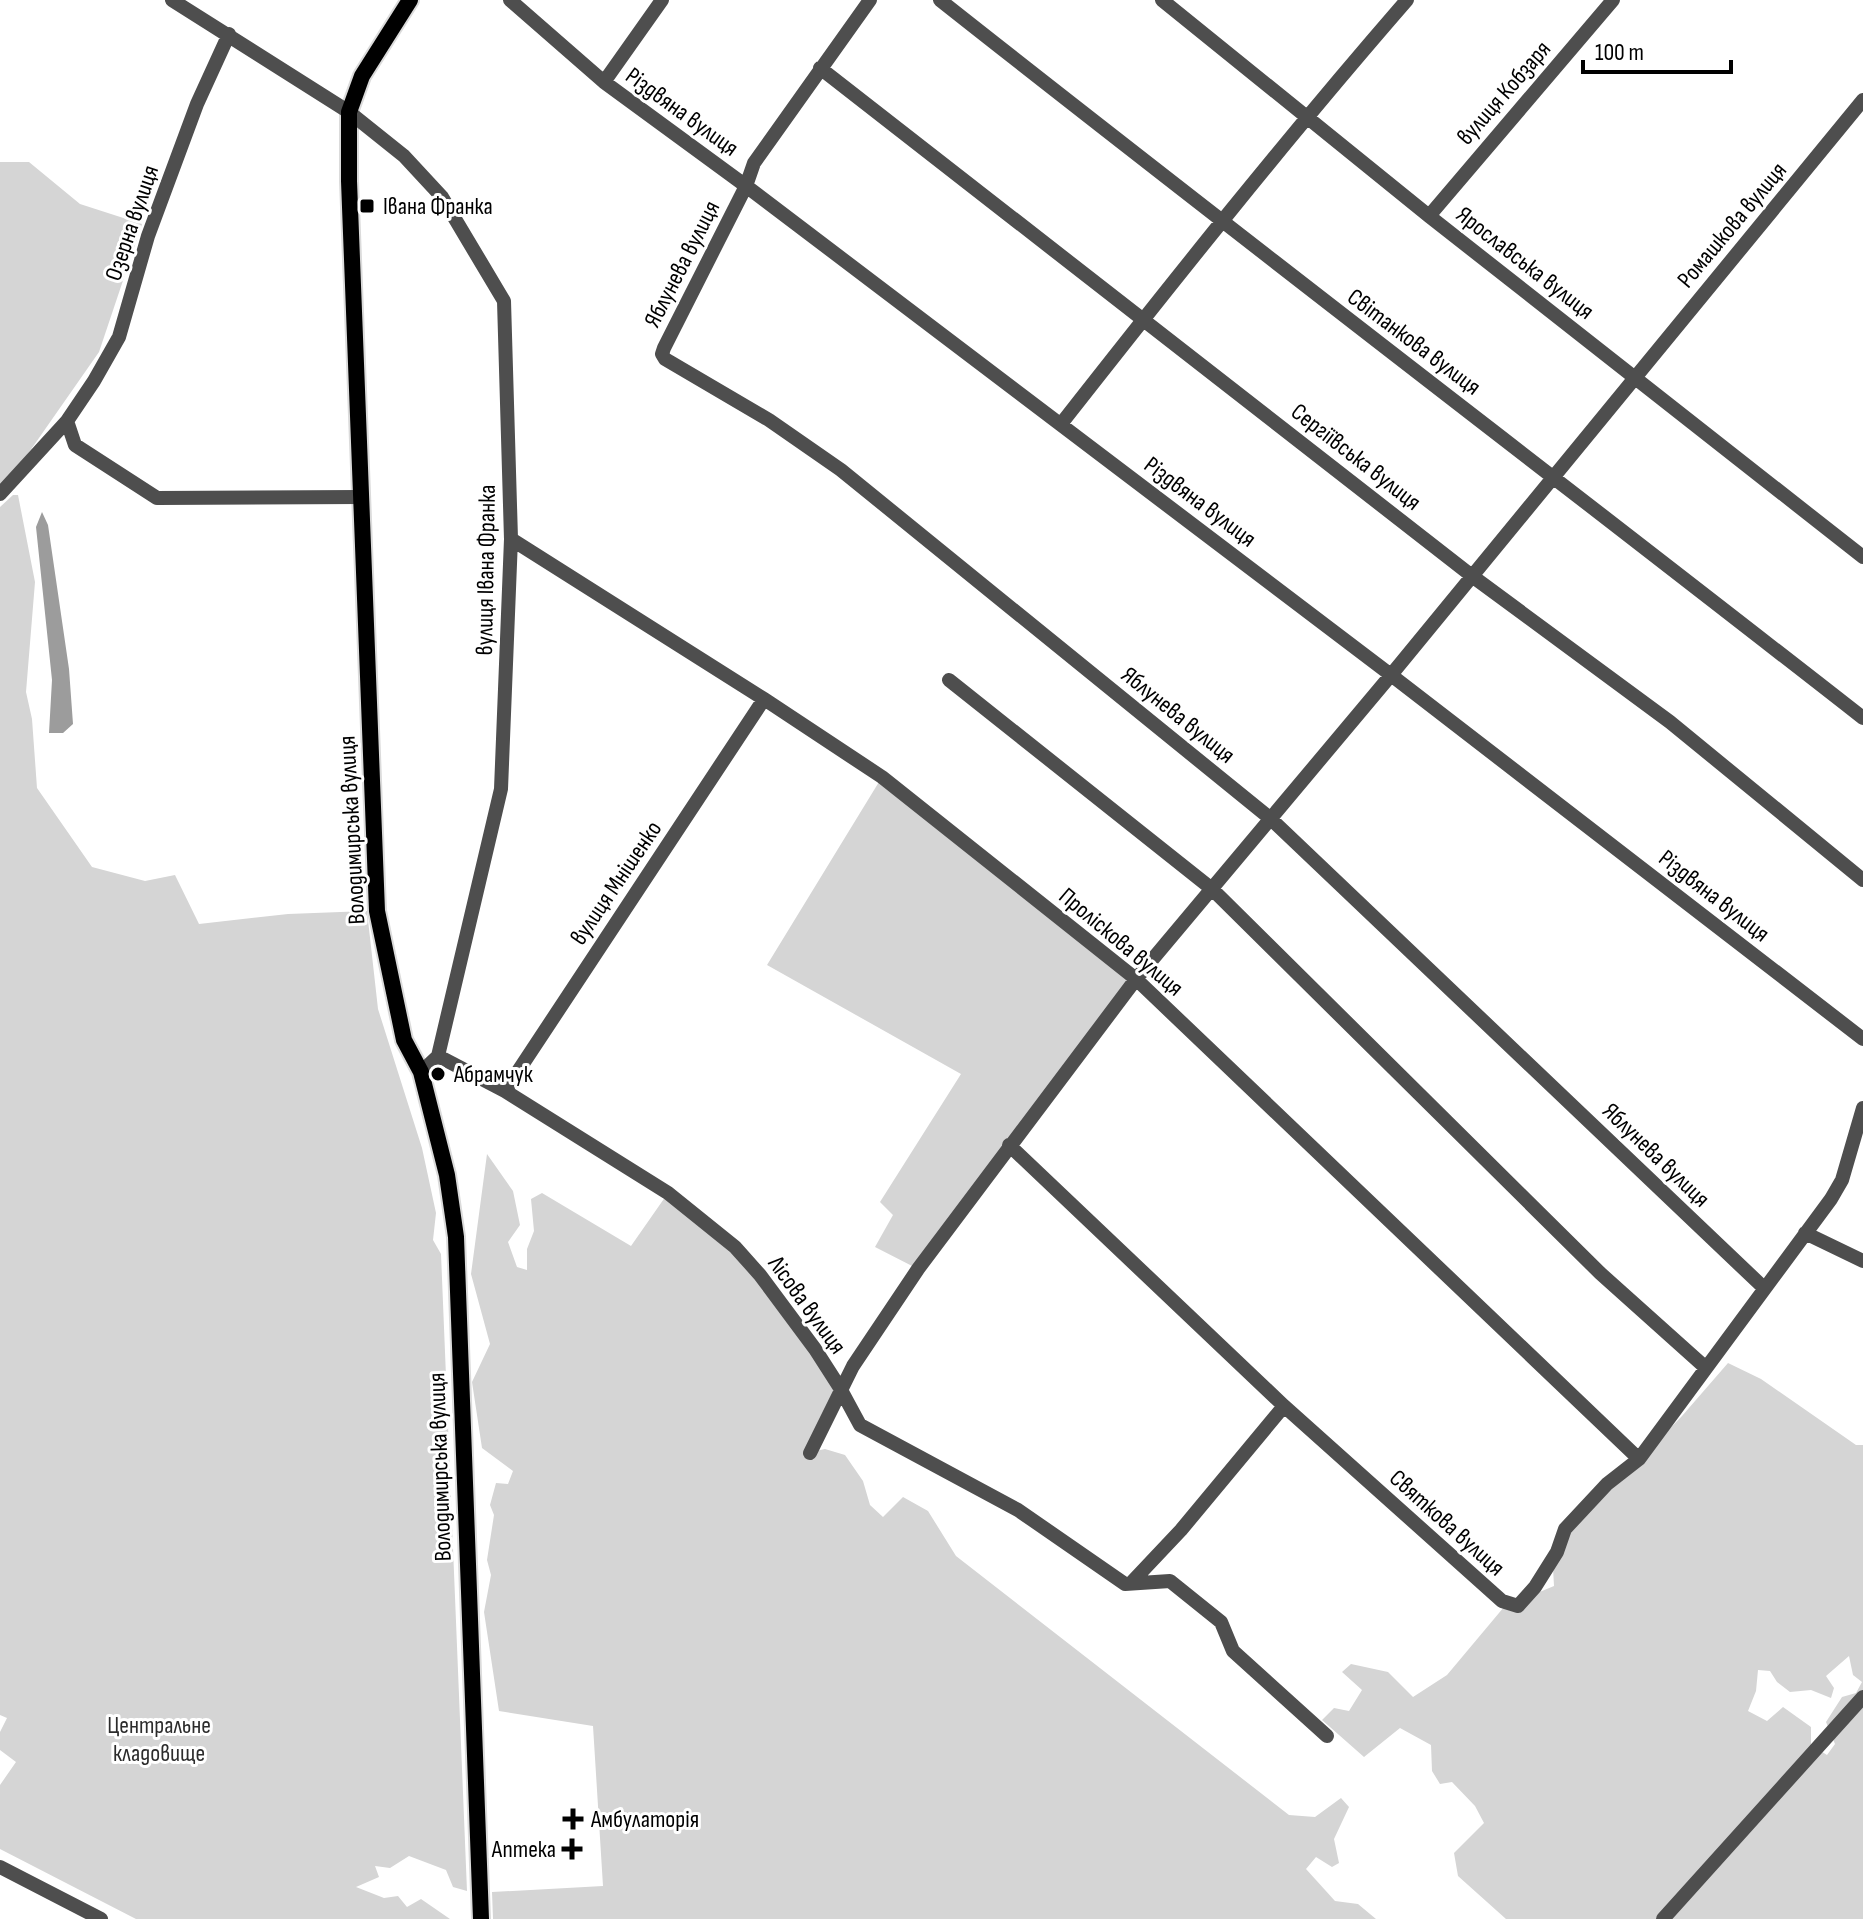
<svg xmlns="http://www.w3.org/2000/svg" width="1863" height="1919" viewBox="0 0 1863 1919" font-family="'Sofia Sans Condensed',sans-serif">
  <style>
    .green { fill: #d5d5d5; fill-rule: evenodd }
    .water { fill: #9c9c9c }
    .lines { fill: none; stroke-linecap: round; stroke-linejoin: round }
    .major-casing { stroke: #dbdbdb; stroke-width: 20 }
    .minor { stroke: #4e4e4e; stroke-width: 14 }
    .major { stroke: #000; stroke-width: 16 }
    .poi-dot { fill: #000; stroke: #fff; stroke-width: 3 }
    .labels { text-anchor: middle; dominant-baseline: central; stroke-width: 6; stroke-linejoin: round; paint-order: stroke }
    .street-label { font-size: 24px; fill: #000; stroke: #fff }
    .poi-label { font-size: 24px; fill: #000; stroke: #fff; text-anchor: start }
    .park-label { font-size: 24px; fill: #2c2c2c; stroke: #fff }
  </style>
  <rect width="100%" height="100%" fill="#fff"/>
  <!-- green -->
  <path class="green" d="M0,162H29L80,204L142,224L99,352L25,458L0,485Z
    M13,495H18L35,582L26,692L32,719L37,788L92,867L145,881L175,875L199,924L288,914L367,911L378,1009L422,1148L436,1213L433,1240L441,1254L467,1891L453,1887L446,1870L409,1856L390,1868L375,1866L379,1877L356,1887L384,1898L398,1896L407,1907L421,1899L450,1919H136L0,1849V1785L16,1762L0,1750V1732L7,1718L0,1715V507Z
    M882,777L1136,979L918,1269L875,1247L893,1215L880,1202L961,1074L767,965Z
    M487,1154L513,1191L520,1225L508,1242L517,1267L527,1270V1249L534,1231L531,1199L542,1193L631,1246L668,1193L735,1247L840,1388L811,1452L825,1449L845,1455L863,1481L870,1505L883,1517L903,1497L928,1511L956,1556L1289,1815L1315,1817L1341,1798L1349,1807L1334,1839L1339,1863L1332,1867L1316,1857L1306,1869L1335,1901L1358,1904L1376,1919H493L492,1892L603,1886L593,1726L499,1711L484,1612L491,1575L487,1560L494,1515L490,1505L496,1483L508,1484L513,1471L482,1448L472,1382L490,1344L471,1274Z
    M1728,1363L1761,1379L1856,1445H1863V1919H1506L1458,1876L1454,1853L1484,1823L1475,1806L1452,1782L1440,1784L1432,1771L1431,1745L1400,1728L1364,1757L1322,1720L1334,1708L1349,1711L1362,1690L1342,1672L1351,1664L1388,1672L1413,1697L1447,1675L1504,1607L1554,1586L1552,1550L1682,1416ZM1849,1656L1853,1675L1862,1682L1856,1693L1842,1697L1826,1722L1835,1744L1827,1755L1811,1745V1727L1783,1707L1767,1721L1748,1711L1756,1691L1758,1670L1770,1671L1777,1682L1790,1692L1811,1690L1831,1698L1834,1688L1826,1676Z"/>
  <!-- water -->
  <path class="water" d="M42,512L48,525L69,669L73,724L63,733H49L52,680L36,527Z"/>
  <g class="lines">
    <!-- major casing -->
    <g class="major-casing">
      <path id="major" d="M410,0L362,76L349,112V181L377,911L404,1040L421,1072L447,1175L456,1237L481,1919"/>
    </g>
    <!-- minor -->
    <path class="minor" d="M172,0L349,112L404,156L442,197L504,301L511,539L501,789L438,1056L421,1072
      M510,0L604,82L746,186L1391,675L1863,1039
      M870,0L754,163L746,186L664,348L662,354L665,359L769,420L841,470L1271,819L1764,1288
      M940,0C1246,242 1556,478 1863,718
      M1162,0L1429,216L1863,557
      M229,34L197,104L148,236L119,337L94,381L67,421L75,445L157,498L361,497
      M820,68L1472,576L1670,722L1863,880
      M604,82L662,0
      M1429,216L1613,0
      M1061,424C1174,280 1287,138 1407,0
      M0,494L67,421
      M511,539L764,699L882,777L1136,979L1639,1459
      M949,680L1212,889L1600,1273L1706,1368
      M438,1056L505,1091L668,1193L735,1247L760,1275L815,1349L840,1388L860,1425L1018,1510L1125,1584L1170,1581L1221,1622L1233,1651L1327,1736
      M505,1091L764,699
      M1009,1145L1284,1406L1502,1601L1518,1606L1535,1587L1557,1552L1565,1529L1607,1484L1639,1459L1831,1199L1842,1180L1863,1108
      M1805,1233L1863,1261
      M810,1453L853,1366L918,1269L1136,979L1391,675L1863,100
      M1131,1583L1181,1530L1284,1406
      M0,1867L101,1919
      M1663,1919L1863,1697"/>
    <!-- major -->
    <use href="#major" class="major"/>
  </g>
  <!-- markers -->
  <g class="poi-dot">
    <rect x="359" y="198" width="16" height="16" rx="4"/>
    <circle cx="438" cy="1074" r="8"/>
    <path d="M569 1807h8v8h8v8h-8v8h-8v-8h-8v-8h8z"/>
    <path d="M568 1837h8v8h8v8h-8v8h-8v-8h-8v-8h8z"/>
  </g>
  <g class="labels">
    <!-- street labels -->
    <g class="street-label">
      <text transform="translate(1504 93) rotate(-49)">вулиця Кобзаря</text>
      <text transform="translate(682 112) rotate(36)">Різдвяна вулиця</text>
      <text transform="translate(132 223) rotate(-71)">Озерна вулиця</text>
      <text transform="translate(1732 225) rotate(-50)">Ромашкова вулиця</text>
      <text transform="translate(1525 263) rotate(38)">Ярославська вулиця</text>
      <text transform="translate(682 264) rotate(-63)">Яблунева вулиця</text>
      <text transform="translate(1414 342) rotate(37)">Світанкова вулиця</text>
      <text transform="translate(1356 457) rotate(38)">Сергіївська вулиця</text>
      <text transform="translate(1200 502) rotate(37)">Різдвяна вулиця</text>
      <text transform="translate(486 570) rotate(-89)">вулиця Івана Франка</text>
      <text transform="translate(1178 715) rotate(39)">Яблунева вулиця</text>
      <text transform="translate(352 830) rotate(-93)">Володимирська вулиця</text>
      <text transform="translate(616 883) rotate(-56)">вулиця Мнішенко</text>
      <text transform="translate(1714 896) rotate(38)">Різдвяна вулиця</text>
      <text transform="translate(1121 942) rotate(40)">Проліскова вулиця</text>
      <text transform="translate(1656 1155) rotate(44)">Яблунева вулиця</text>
      <text transform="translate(807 1305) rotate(54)">Лісова вулиця</text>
      <text transform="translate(440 1467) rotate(-92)">Володимирська вулиця</text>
      <text transform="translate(1447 1523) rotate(42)">Святкова вулиця</text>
    </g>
    <!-- poi labels -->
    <g class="poi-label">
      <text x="383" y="206">Івана Франка</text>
      <text x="454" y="1074">Абрамчук</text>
      <text x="591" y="1819">Амбулаторія</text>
      <text x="556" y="1849" text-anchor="end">Аптека</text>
    </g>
    <!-- park labels -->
    <g class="park-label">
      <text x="159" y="1725">Центральне<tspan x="159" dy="28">кладовище</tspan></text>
    </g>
  </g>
  <!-- scale -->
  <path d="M1583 60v12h148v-12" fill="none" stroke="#000000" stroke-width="4"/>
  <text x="1595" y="60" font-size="24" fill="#000000" stroke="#ffffff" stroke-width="6" paint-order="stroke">100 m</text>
</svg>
